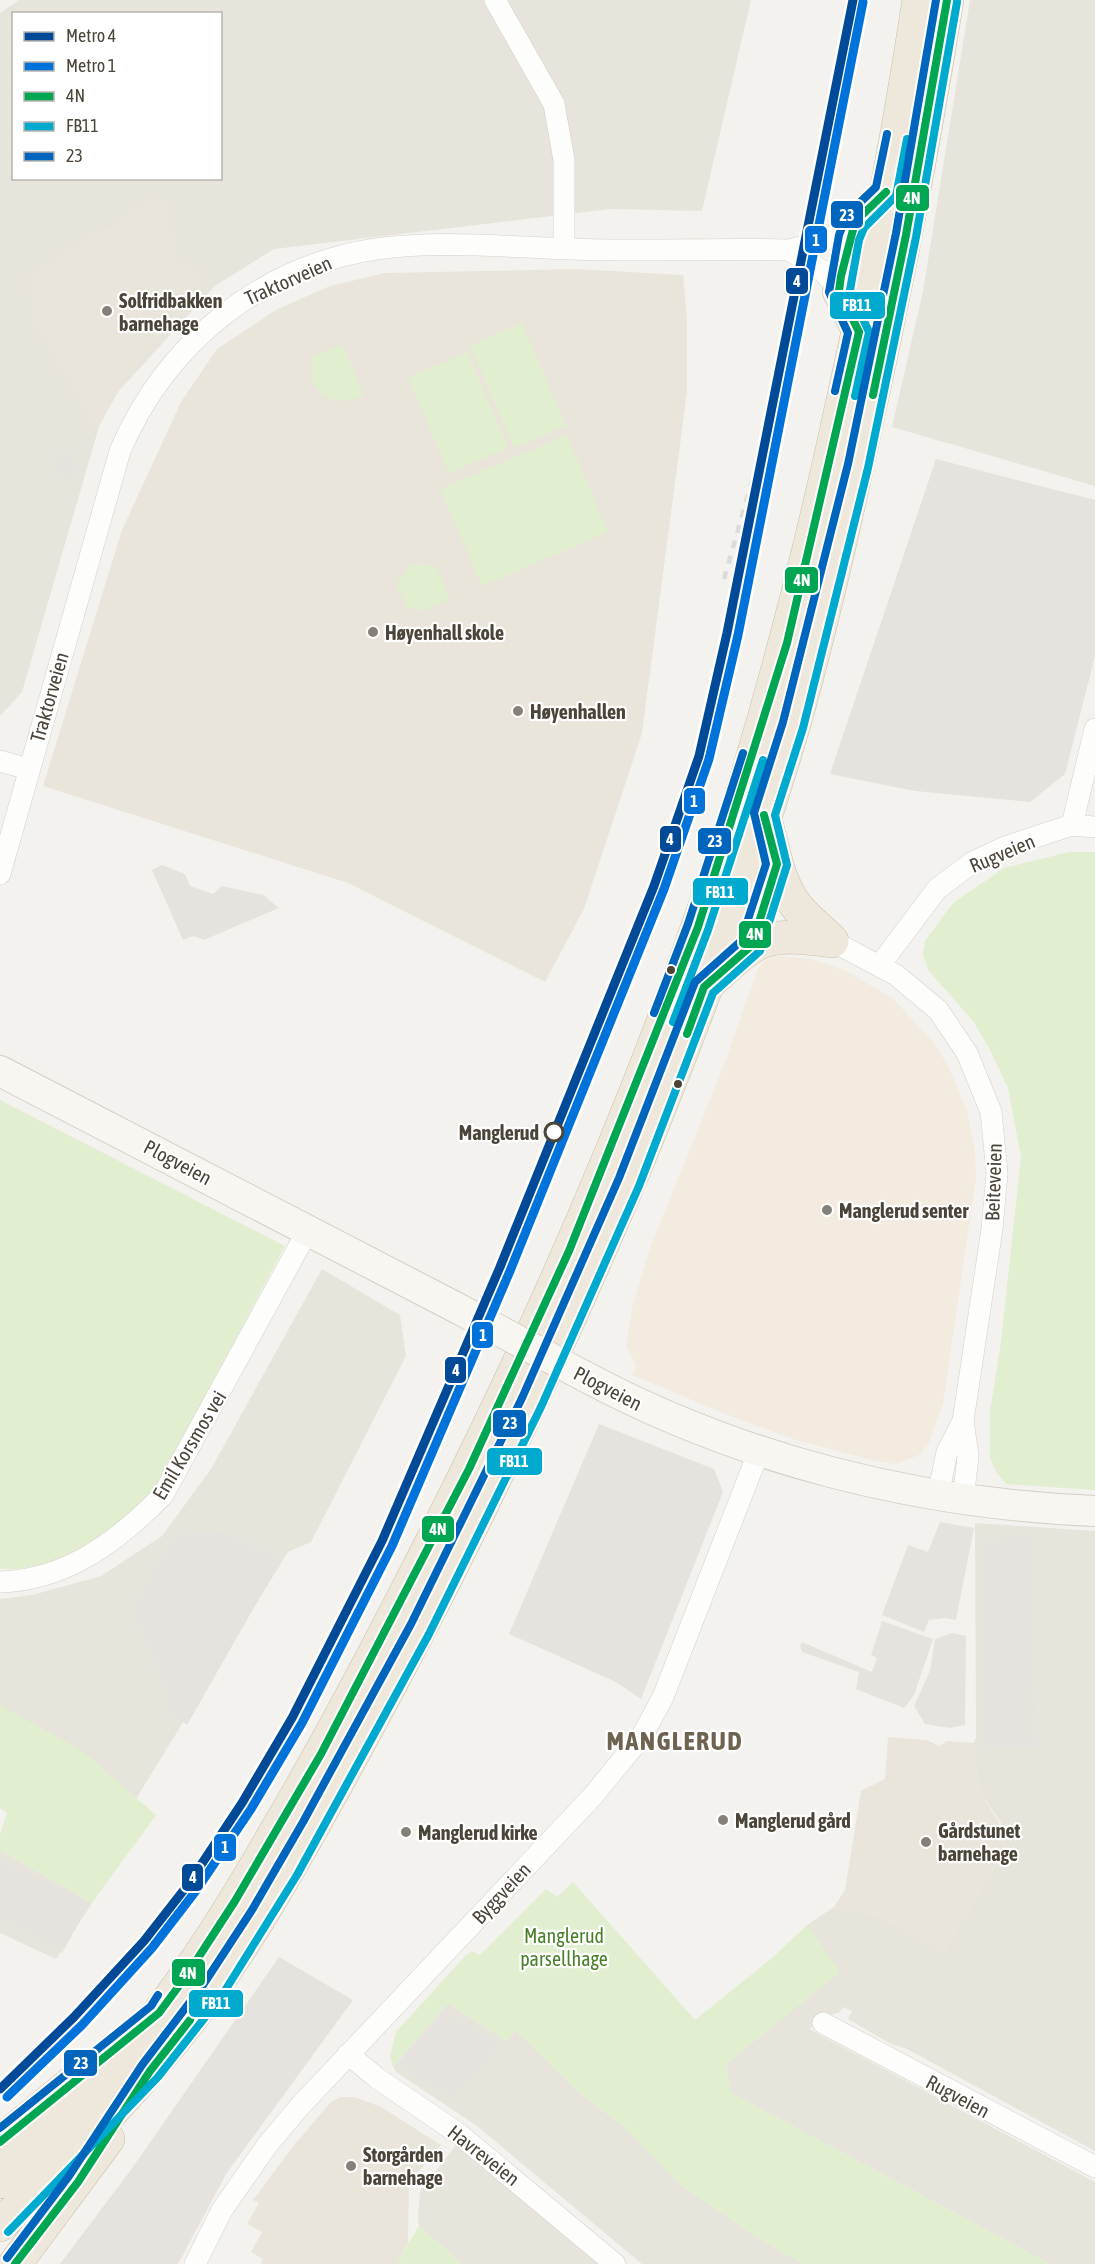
<svg xmlns="http://www.w3.org/2000/svg" width="1095" height="2264" viewBox="0 0 1095 2264" font-family="'Asap Condensed',sans-serif">
  <style>
    .residential { fill: #e7e4dc; fill-rule: evenodd }
    .commercial { fill: #f3ebdf }
    .industrial { fill: #e6e2de }
    .education { fill: #eae5da }
    .green { fill: #e1eecf }
    .parking { fill: #e6e3df }
    .lines { fill: none; stroke-linecap: round; stroke-linejoin: round }
    .street-casing { stroke: #d2d0cb; stroke-width: 22 }
    .secondary-casing { stroke: #d3cfc5; stroke-width: 32 }
    .highway-casing { stroke: #ccbfa9; stroke-width: 34 }
    .street { stroke: #fdfdfc; stroke-width: 21 }
    .secondary { stroke: #f7f6f1; stroke-width: 30 }
    .highway { stroke: #ede8db; stroke-width: 33 }
    .rail { stroke: #dbdbda; stroke-width: 4.5; stroke-dasharray: 8 8; stroke-linecap: butt }
    .secondary-bridge-casing { stroke: #d3cfc5; stroke-width: 32; stroke-linecap: butt }
    .secondary-bridge { stroke: #f7f6f1; stroke-width: 30 }
    .bus-1-casing { stroke: #fff; stroke-width: 12 }
    .bus-2-casing { stroke: #fff; stroke-width: 12 }
    .bus-3-casing { stroke: #fff; stroke-width: 12 }
    .bus-1 { stroke: #00a651; stroke-width: 8 }
    .bus-2 { stroke: #00a9ce; stroke-width: 8 }
    .bus-3 { stroke: #0065bd; stroke-width: 8 }
    .metro-1-casing { stroke: #fff; stroke-width: 14 }
    .metro-2-casing { stroke: #fff; stroke-width: 14 }
    .metro-1 { stroke: #004a98; stroke-width: 9 }
    .metro-2 { stroke: #0073db; stroke-width: 9 }
    .poi-dot { fill: #868178; stroke: #fff; stroke-width: 2 }
    .bus-dot { fill: #4b4439; stroke: #fff; stroke-width: 2 }
    .stop-dot { fill: #fff; stroke: #4b4439; stroke-width: 3 }
    .labels { text-anchor: middle; dominant-baseline: central; stroke-width: 4.5; stroke-linejoin: round; paint-order: stroke }
    .street-label { font-size: 20px; fill: #4b4439; stroke: #fff }
    .poi-label { font-size: 20px; font-weight: bold; fill: #4b4439; stroke: #fff; text-anchor: start }
    .stop-label { font-size: 20px; font-weight: bold; fill: #4b4439; stroke: #fff; text-anchor: end }
    .park-label { font-size: 20px; fill: #4a7f2a; stroke: #fff }
    .district-label { font-size: 26px; font-weight: bold; letter-spacing: 1.5px; fill: #6e6250; stroke: #fff }
    .line-badge { stroke: #fff; stroke-width: 2 }
    .badge-label { font-size: 16px; text-anchor: middle; font-weight: bold; fill: #fff }
  </style>
  <rect width="100%" height="100%" fill="#f4f2ee"/>
  <!-- residential -->
  <path class="residential" d="M19,0H751L702,211L610,209L274,249L215,286L105,406L22,692L0,716V13ZM14,14H220V178H14Z
    M970,0H1095V486L892,427L923,291Z
    M322,1269L400,1315L406,1356L311,1542L288,1552L134,1802L0,1708V1599L32,1595L101,1576L162,1536L211,1469Z
    M975,1523L1095,1531V2151L905,2048L891,2044L848,2019L852,2011L843,2007L840,2012L826,2016L809,2029L1095,2182V2264H1050L731,2093L726,2064L839,1972L807,1925L834,1907L876,1915L944,1951L995,1866L1001,1823L978,1789L974,1743L976,1737Z
    M0,1850L92,1903L56,1959L0,1933Z
    M448,2003L507,2041L515,2030L582,2095L622,2125L682,2186L757,2237L803,2264H642L477,2126L396,2072L393,2067Z
    M457,2144L601,2264H462L419,2226L418,2217L420,2191Z"/>
  <!-- commercial -->
  <path class="commercial" d="M778,956L810,959L845,970L892,998L932,1040L947,1064L967,1110L975,1150L976,1179L943,1404L928,1445L919,1455L896,1464L875,1461L796,1440L735,1418L632,1375L636,1365L626,1347L632,1308L651,1245L726,1059L758,968L766,960Z"/>
  <!-- industrial -->
  <path class="industrial" d="M936,459L1095,500V656L1065,774L1030,802L915,791L830,774Z
    M279,1957L353,2000L226,2174L178,2264H60L133,2167Z"/>
  <!-- education -->
  <path class="education" d="M154,197L167,203L177,259L197,271L203,284L125,379L97,430L34,321L29,274L102,229L116,227L126,214Z
    M577,269L683,275L687,319V392L642,733L584,909L545,982L348,883L43,786L122,530L181,402L217,349L276,310L330,286L385,273Z
    M888,1737L927,1740L939,1746L947,1741L974,1743L978,1789L1003,1829L998,1846L995,1866L944,1951L876,1915L834,1907L845,1890L861,1791L885,1779Z
    M341,2097H355L381,2107L441,2145L409,2183L408,2243L396,2264H261L263,2259L251,2252L262,2232L247,2224L259,2203L253,2200L291,2149L331,2102Z"/>
  <!-- green -->
  <path class="green" d="M522,323L566,426L514,448L470,346Z
    M343,345L364,396C345,403 323,404 313,381C311,375 313,363 312,356Z
    M467,352L508,448L449,473L408,378Z
    M567,435L608,532L482,586L440,489Z
    M411,564L436,566L450,599L423,611L407,607L396,584Z
    M1069,852H1095V1490L1006,1484L996,1472L990,1458V1412L1001,1342L1021,1157L1008,1088L989,1048L973,1021L929,971L923,956L925,941L953,903L1004,868Z
    M0,1100L285,1246L146,1506L95,1543L61,1560L19,1569H0Z
    M0,1705L81,1750L156,1815L92,1903L0,1850V1834L7,1813L0,1808Z
    M573,1882L695,2020L772,1958L807,1925L840,1972L726,2064L731,2093L1050,2264H803L757,2237L682,2186L622,2125L582,2095L515,2030L507,2041L448,2003L393,2067L390,2056L396,2032L465,1956L472,1951L480,1955L546,1889L557,1897Z
    M419,2226L462,2264H396Z"/>
  <!-- parking -->
  <path class="parking" d="M64,450L80,473L66,483L50,460Z
    M162,865L185,874L190,886L213,894L222,886L263,895L279,908L204,940L194,936L183,940L152,870Z
    M599,1424L714,1469L723,1492L641,1699L616,1682L509,1634Z
    M940,1522L974,1528L956,1620L945,1618L929,1620L924,1632L882,1615L908,1545L928,1552Z
    M221,1532L281,1560L187,1725L171,1713L160,1673L132,1610L175,1535Z
    M1031,1537L1037,1747H984L981,1539Z
    M882,1621L933,1639L914,1695L904,1708L856,1689L859,1672L802,1652L800,1645L802,1642L872,1672L877,1658L871,1655Z
    M952,1633L966,1636L965,1725L950,1728L925,1724L914,1706L930,1671L935,1639Z
    M0,1861L90,1903L62,1953L0,1918Z
    M445,2012L500,2045L451,2098L411,2074L399,2062Z"/>
  <g class="lines">
    <!-- street casing -->
    <g class="street-casing">
      <path id="street" d="M495,0L554,104L564,160V249
        M789,250L823,271L839,291
        M0,761L28,769
        M1072,825L1095,729
        M0,874L120,451C165,345 260,266 376,249C439,240 507,247 571,249C644,252 717,248 789,250L829,239L855,222
        M832,941L896,975L938,1010L967,1053L991,1112L997,1173L992,1229L963,1421L968,1456L963,1500
        M880,965L937,889L973,862L1005,847L1072,825L1095,827
        M938,1495L947,1452L963,1421
        M0,1582C67,1580 118,1541 163,1495L308,1230
        M823,2023L1095,2167
        M348,2054L377,2078L459,2134L615,2264
        M195,2264L222,2210L268,2144L301,2105L592,1797L642,1736L663,1697L759,1451"/>
    </g>
    <!-- secondary casing -->
    <g class="secondary-casing">
      <path id="secondary" d="M0,1071L457,1308
        M584,1376C741,1460 918,1504 1095,1511"/>
    </g>
    <!-- highway casing -->
    <g class="highway-casing">
      <path id="highway" d="M839,291L859,332
        M764,815C773,846 777,882 798,908C808,920 821,930 832,941
        M709,983C760,937 762,932 832,941
        M0,2142L92,2066
        M0,2182C55,2129 109,2075 157,2015C201,1958 239,1896 275,1833C328,1743 377,1650 424,1557C528,1353 622,1142 698,926C760,751 806,573 845,391C874,262 899,131 919,0
        M0,2225C74,2153 146,2081 207,1997C255,1931 295,1858 335,1787C385,1696 433,1606 478,1513C602,1259 714,996 794,724C820,633 841,541 861,448C894,300 923,150 947,0
        M15,2264L108,2139"/>
    </g>
    <!-- street -->
    <use href="#street" class="street"/>
    <!-- secondary -->
    <use href="#secondary" class="secondary"/>
    <!-- highway -->
    <use href="#highway" class="highway"/>
    <!-- rail -->
    <path class="rail" d="M724,579L773,407"/>
    <!-- secondary-bridge casing -->
    <g class="secondary-bridge-casing">
      <path id="secondary-bridge" d="M457,1308L584,1376"/>
    </g>
    <!-- secondary-bridge -->
    <use href="#secondary-bridge" class="secondary-bridge"/>
    <!-- bus-1 casing -->
    <g class="bus-1-casing">
      <path id="bus-1" d="M859,332L839,291L841,276L855,222L886,192
        M873,395L906,235L947,0
        M687,1034L704,987L750,947L756,932L777,864L764,815
        M0,2142L159,2013L187,1975L235,1901L321,1754L469,1469L569,1251L698,927L787,643L859,332
        M15,2264L78,2182L150,2071L190,2020"/>
    </g>
    <!-- bus-2 casing -->
    <g class="bus-2-casing">
      <path id="bus-2" d="M855,396L869,332L850,290L859,240L864,228L896,196L907,139
        M673,1022L708,930L763,760
        M8,2232L158,2077L221,1997L297,1875L429,1634L541,1407L639,1186L713,993L760,951L787,865L775,815L803,728L868,468L916,237L957,2"/>
    </g>
    <!-- bus-3 casing -->
    <g class="bus-3-casing">
      <path id="bus-3" d="M835,391L848,333L829,292L839,235L847,215L876,187L887,134
        M654,1013L688,924L743,753
        M0,2128L151,2006L158,1995
        M7,2258L69,2176L142,2065L203,1985L252,1910L303,1822L411,1624L522,1398L619,1178L695,982L741,941L766,864L754,813L783,722L848,464L896,233L936,0"/>
    </g>
    <!-- bus-1 -->
    <use href="#bus-1" class="bus-1"/>
    <!-- bus-2 -->
    <use href="#bus-2" class="bus-2"/>
    <!-- bus-3 -->
    <use href="#bus-3" class="bus-3"/>
    <!-- metro-1 casing -->
    <g class="metro-1-casing">
      <path id="metro-1" d="M0,2089L74,2017L144,1941L187,1886L242,1803L292,1718L382,1541L500,1267L654,886L699,756L727,633L853,0"/>
    </g>
    <!-- metro-2 casing -->
    <g class="metro-2-casing">
      <path id="metro-2" d="M7,2097L82,2025L152,1948L195,1892L251,1809L302,1723L392,1546L510,1271L664,889L709,759L738,635L863,2"/>
    </g>
    <!-- metro-1 -->
    <use href="#metro-1" class="metro-1"/>
    <!-- metro-2 -->
    <use href="#metro-2" class="metro-2"/>
  </g>
  <!-- markers -->
  <g class="poi-dot">
    <circle cx="107" cy="311" r="6"/>
    <circle cx="373" cy="632" r="6"/>
    <circle cx="518" cy="711" r="6"/>
    <circle cx="827" cy="1210" r="6"/>
    <circle cx="723" cy="1820" r="6"/>
    <circle cx="406" cy="1832" r="6"/>
    <circle cx="926" cy="1842" r="6"/>
    <circle cx="351" cy="2166" r="6"/>
  </g>
  <g class="bus-dot">
    <circle cx="671" cy="970" r="5"/>
    <circle cx="678" cy="1084" r="5"/>
  </g>
  <circle class="stop-dot" cx="554" cy="1132" r="9"/>
  <g class="labels">
    <!-- street labels -->
    <g class="street-label">
      <text transform="translate(288 280) rotate(-24)">Traktorveien</text>
      <text transform="translate(49 697) rotate(-74)">Traktorveien</text>
      <text transform="translate(1002 853) rotate(-23)">Rugveien</text>
      <text transform="translate(178 1162) rotate(28)">Plogveien</text>
      <text transform="translate(993 1182) rotate(-88)">Beiteveien</text>
      <text transform="translate(608 1388) rotate(27)">Plogveien</text>
      <text transform="translate(189 1445) rotate(-59)">Emil Korsmos vei</text>
      <text transform="translate(501 1893) rotate(-47)">Byggveien</text>
      <text transform="translate(958 2096) rotate(28)">Rugveien</text>
      <text transform="translate(484 2155) rotate(38)">Havreveien</text>
    </g>
    <!-- poi labels -->
    <g class="poi-label">
      <text x="119" y="300">Solfridbakken<tspan x="119" dy="23">barnehage</tspan></text>
      <text x="385" y="632">Høyenhall skole</text>
      <text x="530" y="711">Høyenhallen</text>
      <text x="839" y="1210">Manglerud senter</text>
      <text x="735" y="1820">Manglerud gård</text>
      <text x="938" y="1830">Gårdstunet<tspan x="938" dy="23">barnehage</tspan></text>
      <text x="418" y="1832">Manglerud kirke</text>
      <text x="363" y="2154">Storgården<tspan x="363" dy="23">barnehage</tspan></text>
    </g>
    <!-- stop labels -->
    <g class="stop-label">
      <text x="539" y="1132">Manglerud</text>
    </g>
    <!-- park labels -->
    <g class="park-label">
      <text x="564" y="1935">Manglerud<tspan x="564" dy="23">parsellhage</tspan></text>
    </g>
    <!-- district labels -->
    <g class="district-label">
      <text x="675" y="1741">MANGLERUD</text>
    </g>
  </g>
  <g class="line-badge">
    <rect x="895" y="184" width="35" height="28" rx="6" fill="#00a651"/>
    <rect x="830" y="200" width="34" height="29" rx="6" fill="#0065bd"/>
    <rect x="804" y="225" width="24" height="29" rx="6" fill="#0073db"/>
    <rect x="785" y="267" width="24" height="28" rx="6" fill="#004a98"/>
    <rect x="829" y="291" width="57" height="29" rx="6" fill="#00a9ce"/>
    <rect x="784" y="566" width="35" height="28" rx="6" fill="#00a651"/>
    <rect x="683" y="787" width="23" height="28" rx="6" fill="#0073db"/>
    <rect x="659" y="825" width="23" height="28" rx="6" fill="#004a98"/>
    <rect x="697" y="827" width="35" height="28" rx="6" fill="#0065bd"/>
    <rect x="692" y="877" width="57" height="29" rx="6" fill="#00a9ce"/>
    <rect x="738" y="920" width="34" height="29" rx="6" fill="#00a651"/>
    <rect x="471" y="1321" width="23" height="28" rx="6" fill="#0073db"/>
    <rect x="444" y="1356" width="23" height="28" rx="6" fill="#004a98"/>
    <rect x="492" y="1409" width="35" height="29" rx="6" fill="#0065bd"/>
    <rect x="486" y="1447" width="57" height="29" rx="6" fill="#00a9ce"/>
    <rect x="421" y="1515" width="34" height="28" rx="6" fill="#00a651"/>
    <rect x="213" y="1833" width="24" height="29" rx="6" fill="#0073db"/>
    <rect x="181" y="1863" width="23" height="29" rx="6" fill="#004a98"/>
    <rect x="171" y="1958" width="35" height="29" rx="6" fill="#00a651"/>
    <rect x="188" y="1989" width="56" height="29" rx="6" fill="#00a9ce"/>
    <rect x="63" y="2049" width="35" height="28" rx="6" fill="#0065bd"/>
  </g>
  <g class="badge-label">
    <text x="912" y="204">4N</text>
    <text x="847" y="221">23</text>
    <text x="816" y="246">1</text>
    <text x="797" y="287">4</text>
    <text x="857" y="311">FB11</text>
    <text x="802" y="586">4N</text>
    <text x="694" y="807">1</text>
    <text x="670" y="845">4</text>
    <text x="715" y="847">23</text>
    <text x="720" y="898">FB11</text>
    <text x="755" y="940">4N</text>
    <text x="483" y="1341">1</text>
    <text x="456" y="1376">4</text>
    <text x="510" y="1429">23</text>
    <text x="514" y="1467">FB11</text>
    <text x="438" y="1535">4N</text>
    <text x="225" y="1853">1</text>
    <text x="193" y="1883">4</text>
    <text x="188" y="1979">4N</text>
    <text x="216" y="2009">FB11</text>
    <text x="81" y="2069">23</text>
  </g>
  <!-- legend -->
  <rect x="12" y="12" width="210" height="168" fill="#ffffff" stroke="#b7b4b0" stroke-width="1.5"/>
  <rect x="24" y="32" width="30" height="9" fill="#004a98" stroke="#b7b4b0" stroke-width="1.5"/>
  <text x="66" y="42" font-size="18" fill="#4b4439">Metro 4</text>
  <rect x="24" y="62" width="30" height="9" fill="#0073db" stroke="#b7b4b0" stroke-width="1.5"/>
  <text x="66" y="72" font-size="18" fill="#4b4439">Metro 1</text>
  <rect x="24" y="92" width="30" height="9" fill="#00a651" stroke="#b7b4b0" stroke-width="1.5"/>
  <text x="66" y="102" font-size="18" fill="#4b4439">4N</text>
  <rect x="24" y="122" width="30" height="9" fill="#00a9ce" stroke="#b7b4b0" stroke-width="1.5"/>
  <text x="66" y="132" font-size="18" fill="#4b4439">FB11</text>
  <rect x="24" y="152" width="30" height="9" fill="#0065bd" stroke="#b7b4b0" stroke-width="1.5"/>
  <text x="66" y="162" font-size="18" fill="#4b4439">23</text>
</svg>
